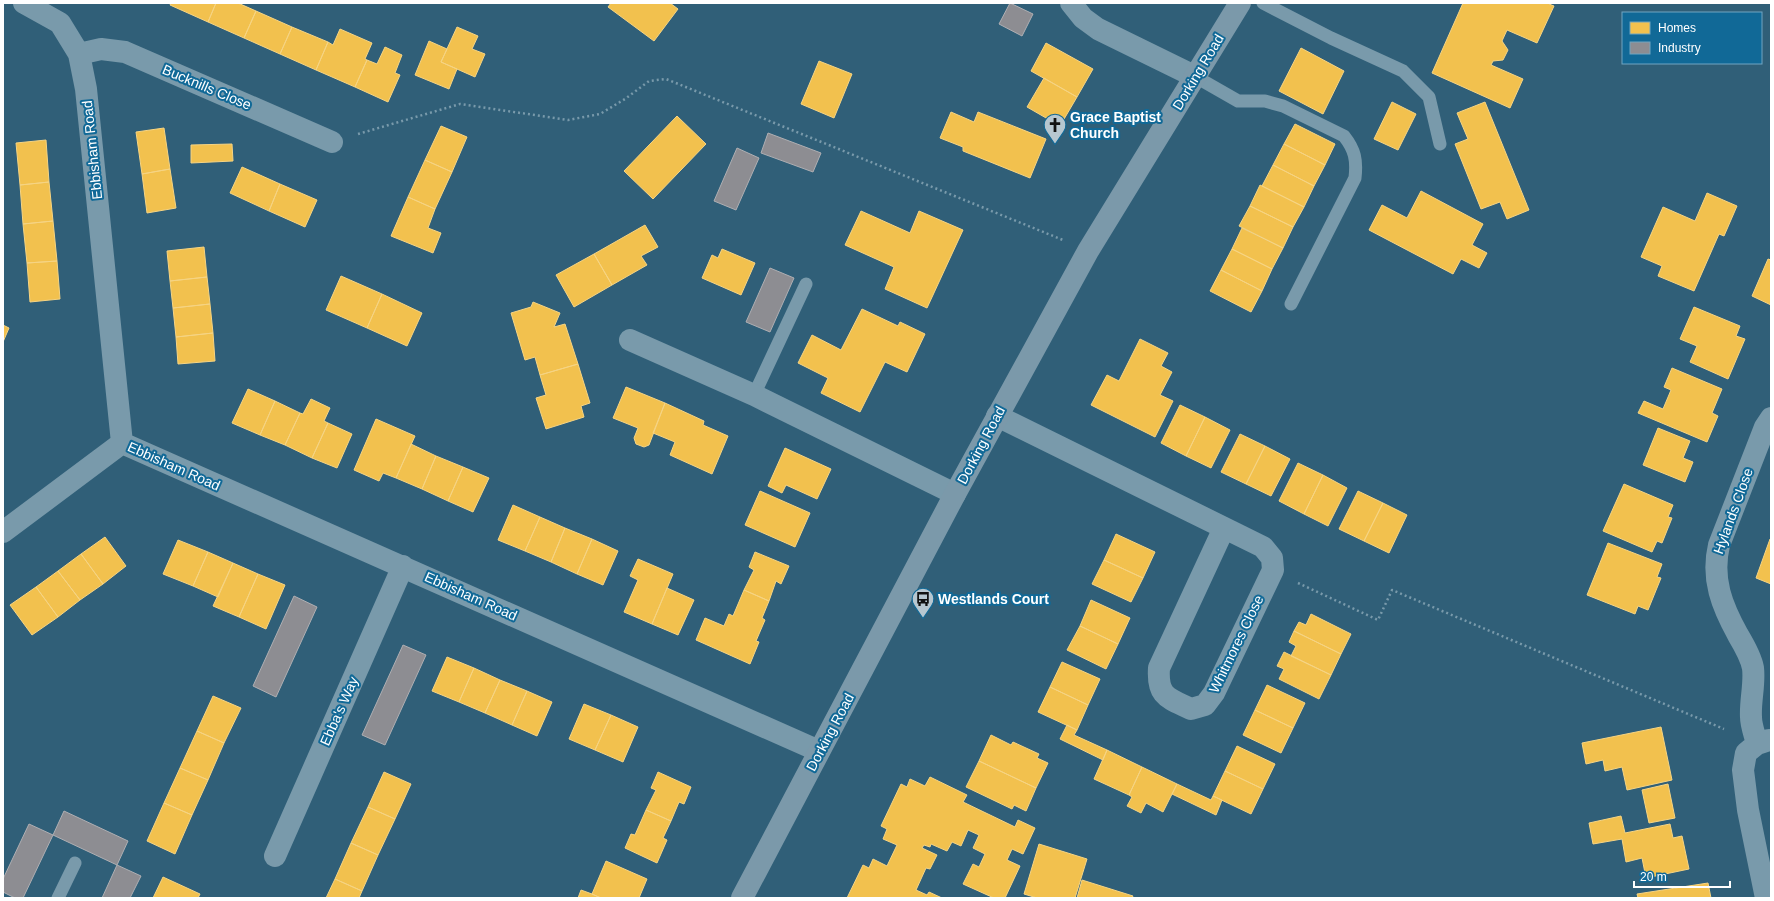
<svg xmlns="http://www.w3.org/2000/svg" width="1774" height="901" viewBox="0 0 1774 901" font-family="Arial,sans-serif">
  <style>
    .homes { fill: #f2c14e; stroke: #f6d483 }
    .industry { fill: #8d8d92; stroke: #afafb3 }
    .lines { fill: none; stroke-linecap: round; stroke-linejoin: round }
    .path { stroke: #799aab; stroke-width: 2.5; stroke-dasharray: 2 3; stroke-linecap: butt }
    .lane { stroke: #799aab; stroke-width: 13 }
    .street { stroke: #799aab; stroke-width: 22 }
    .highway { stroke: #7b99aa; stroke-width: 22 }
    .labels { text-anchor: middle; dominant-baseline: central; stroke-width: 4; stroke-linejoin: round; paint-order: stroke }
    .street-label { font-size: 14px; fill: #fff; stroke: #116997 }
    .poi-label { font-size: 14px; font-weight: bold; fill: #fff; stroke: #116997; text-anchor: start }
  </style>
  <rect width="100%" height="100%" fill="#305f78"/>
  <!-- homes -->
  <path class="homes" d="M171,3H216L208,22L170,5Z
    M216,3H238L256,11L244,38L208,22Z
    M611,3H670L678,9L654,41L608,7Z
    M1463,3H1550L1549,4L1554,6L1537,43L1507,30L1502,41L1508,50L1503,60L1493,61L1491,65L1523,79L1510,108L1432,73Z
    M256,11L292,27L280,54L244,38Z
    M292,27L328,42L316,70L280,54Z
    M457,27L478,36L472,49L485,54L475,77L441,62Z
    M340,29L372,43L365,59L367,60L355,87L316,70L328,42L333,45Z
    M429,41L447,49L441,62L457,69L449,89L415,75Z
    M1046,43L1093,69L1077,97L1031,71Z
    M385,47L402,55L395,73L400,75L388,102L355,87L367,60L377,64Z
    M1301,48L1344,71L1323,114L1279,91Z
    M819,61L852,74L834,118L801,104Z
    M1044,78L1077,97L1060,126L1027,107Z
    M1392,102L1416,114L1398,150L1374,139Z
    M1485,102L1529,210L1507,219L1500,202L1481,209L1455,144L1468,139L1457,113Z
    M951,112L974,122L978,112L1046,139L1030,178L963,151V147L940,138Z
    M677,116L706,144L653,199L624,171Z
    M1295,124L1335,144L1325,165L1284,144Z
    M441,126L467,137L452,172L425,160Z
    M164,128L170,169L142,174L136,132Z
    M46,140L49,182L20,185L16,143Z
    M232,144L233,161L191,163V145Z
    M1284,144L1325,165L1314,186L1273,165Z
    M425,160L452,172L435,209L408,197Z
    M1273,165L1314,186L1304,207L1262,186Z
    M242,167L280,184L269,211L230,193Z
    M170,169L176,208L147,213L142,174Z
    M49,182L53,221L23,224L20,185Z
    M280,184L317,200L305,227L269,211Z
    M1260,185L1304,207L1293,227L1250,206Z
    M1421,191L1483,224L1472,245L1487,253L1479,268L1461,259L1453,274L1369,230L1382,205L1407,218Z
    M1707,193L1737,206L1724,236L1719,234L1694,291L1658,276L1662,266L1641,257L1663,207L1695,221Z
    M408,197L435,209L428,228L441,233L433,253L391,236Z
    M1250,206L1293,227L1283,248L1239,226Z
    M861,211L910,233L919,211L963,230L927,308L885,289L894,267L845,245Z
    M53,221L57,261L27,263L23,224Z
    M645,225L658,247L641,256L647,265L612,285L594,254Z
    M1242,228L1283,248L1272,269L1232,249Z
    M204,247L207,277L170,281L167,251Z
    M722,249L755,263L741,295L702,278L712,255L718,258Z
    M1232,249L1272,269L1262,291L1221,270Z
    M594,254L612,285L574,307L556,275Z
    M1768,259L1771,260V305L1752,296Z
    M57,261L60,299L30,302L27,263Z
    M1221,270L1262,291L1251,312L1210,291Z
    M341,276L382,294L367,328L326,310Z
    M207,277L210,304L173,308L170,281Z
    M382,294L422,313L407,346L367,328Z
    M533,302L560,313L554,327L565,324L578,364L540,375L535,357L525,360L511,313L531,307Z
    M210,304L213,333L176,337L173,308Z
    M1694,307L1740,326L1736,336L1745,339L1728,379L1690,362L1697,346L1680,339Z
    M862,309L898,326L900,322L925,334L907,372L885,362L860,412L821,393L828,378L798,363L812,335L841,350Z
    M3,325L9,328L3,342Z
    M213,333L215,361L178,364L176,337Z
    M1140,339L1168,353L1161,366L1172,372L1160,395L1173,401L1155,437L1091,405L1107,375L1119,381Z
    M578,364L590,403L581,406L584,417L546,429L536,398L546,395L540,375Z
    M1672,368L1722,389L1712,413L1718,416L1707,442L1638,413L1644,401L1663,409L1671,390L1664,387Z
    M626,387L665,403L649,445L644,447L636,444L634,438L638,428L613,418Z
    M248,389L275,401L260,435L232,423Z
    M311,399L330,408L324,421L328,423L312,458L285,445L300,413L303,414Z
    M275,401L300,413L285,445L260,435Z
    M665,403L704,421L703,425L728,436L712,474L670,455L675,442L653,433Z
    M1180,405L1205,417L1186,456L1161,443Z
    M1205,417L1230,430L1211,468L1186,456Z
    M376,419L415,436L396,478L383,473L379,481L354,470Z
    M328,423L352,434L337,468L312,458Z
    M1658,428L1690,441L1683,458L1693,462L1685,482L1643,465Z
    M1240,434L1265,446L1246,484L1221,472Z
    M411,444L436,456L422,489L396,478Z
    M1265,446L1290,459L1271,496L1246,484Z
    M785,448L831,469L817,499L786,485L782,493L768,486Z
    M436,456L463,467L448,501L422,489Z
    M1298,463L1323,475L1304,514L1279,501Z
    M463,467L489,478L473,512L448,501Z
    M1323,475L1347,488L1328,526L1304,514Z
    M1624,484L1673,505L1668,517L1672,518L1662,543L1657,541L1652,552L1603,531Z
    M760,491L810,513L795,547L745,525Z
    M1358,491L1383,503L1364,541L1339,529Z
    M1383,503L1407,515L1389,553L1364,541Z
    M513,505L540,517L525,551L498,540Z
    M540,517L565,528L551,562L525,551Z
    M565,528L592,539L577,574L551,562Z
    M1116,534L1155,552L1143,578L1104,560Z
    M105,537L126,566L103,584L81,554Z
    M592,539L618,551L603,585L577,574Z
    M1770,539L1771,540V584L1756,578Z
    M178,540L208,552L193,586L163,574Z
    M1608,543L1662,564L1657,577L1661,578L1648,610L1638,606L1635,614L1587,595Z
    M208,552L233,563L218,597L193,586Z
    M755,552L789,566L781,584L776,581L769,601L744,590L754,570L749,567Z
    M81,554L103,584L80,600L58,571Z
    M638,559L673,574L652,624L624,612L638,580L630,576Z
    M1104,560L1143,578L1131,602L1092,584Z
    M233,563L258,574L239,617L213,606Z
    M58,571L80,600L58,617L36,587Z
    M258,574L285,585L266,629L239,617Z
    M36,587L58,617L32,635L10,605Z
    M667,588L694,600L678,635L652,624Z
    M744,590L769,601L762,618L765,620L756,641L759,642L750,664L696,640L705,618L724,626L729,614L733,616Z
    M1091,600L1130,618L1118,644L1080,626Z
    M1311,614L1351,634L1341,654L1294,631L1299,622L1306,625Z
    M1080,626L1118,644L1106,669L1067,650Z
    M1294,631L1341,654L1331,675L1291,656L1296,646L1289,642Z
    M1284,652L1331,675L1319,699L1279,679L1284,669L1277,666Z
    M447,657L474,668L459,702L432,691Z
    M1062,662L1100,679L1088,705L1050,687Z
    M474,668L500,680L485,713L459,702Z
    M500,680L527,691L512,725L485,713Z
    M1267,685L1305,703L1293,728L1255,710Z
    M1050,687L1088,705L1077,730L1038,712Z
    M527,691L552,702L537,736L512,725Z
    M213,696L241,708L224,743L197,731Z
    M584,704L611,715L595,750L569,739Z
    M1255,710L1293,728L1281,753L1243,735Z
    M611,715L638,727L623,762L595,750Z
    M1067,725L1077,730L1074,735L1107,750L1103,760L1060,739Z
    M1661,727L1672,780L1627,790L1622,767L1605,771L1603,760L1586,764L1582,743Z
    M197,731L224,743L208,780L180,768Z
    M991,735L1011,745L1013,742L1039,754L1037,758L1048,763L1036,788L979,761Z
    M1237,746L1275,764L1263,789L1225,771Z
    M1107,750L1142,767L1129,795L1094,779Z
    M979,761L1036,788L1026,811L1014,805L1012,809L966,787Z
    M1142,767L1177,784L1163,812L1146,803L1141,813L1127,806L1132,797L1129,795Z
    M180,768L208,780L192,815L164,803Z
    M1225,771L1263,789L1251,814L1213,796Z
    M384,772L411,784L395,819L368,807Z
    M658,772L691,787L684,804L679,802L671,821L646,810L656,790L651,788Z
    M930,777L967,795L963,802L1015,827L1018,820L1035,828L1023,854L1012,849L1007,860L1020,866L1005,898H994L963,884L973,864L979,867L985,854L973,848L979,835L968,830L961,846L952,842L947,851L931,844L930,847L924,845L922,848L937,855L930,869L926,868L916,890L927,895L929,892L942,898H847L863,865L869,868L873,859L887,866L897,845L883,839L887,829L881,826L901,784L907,787L910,779L925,786Z
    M1177,784L1211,800L1213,796L1222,800L1216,815L1172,794Z
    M1668,784L1675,818L1649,823L1642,790Z
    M164,803L192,815L175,854L147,841Z
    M368,807L395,819L378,855L351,843Z
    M646,810L671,821L663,838L667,840L657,863L625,848L631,834L635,835Z
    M1621,816L1625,833L1670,824L1673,838L1682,836L1689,869L1646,878L1642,858L1626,862L1622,839L1593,844L1589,823Z
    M351,843L378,855L362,891L335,879Z
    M1039,844L1087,859L1075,898H1037L1024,894Z
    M606,861L647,879L639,898H601L592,894Z
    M163,877L200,894L198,898H153Z
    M335,879L362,891L359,898H326Z
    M1082,880L1133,896L1132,898H1077Z
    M1708,883L1711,898H1638L1637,894Z
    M581,890L592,894L601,898H578Z"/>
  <!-- industry -->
  <path class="industry" d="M1010,3L1033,14L1022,36L999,24Z
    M768,133L821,153L813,172L761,153Z
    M737,148L759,158L736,210L714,201Z
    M770,268L794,278L770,332L746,322Z
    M294,596L317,607L276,697L253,686Z
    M403,645L426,655L385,745L362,735Z
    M64,811L128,841L117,865L53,835Z
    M29,824L53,835L23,898H15L3,892V879Z
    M117,865L141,876L130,898H102Z"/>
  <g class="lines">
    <!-- path -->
    <path class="path" d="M358,134L460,104L568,120L600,114L625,99L649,81L666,79L1063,240
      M1298,583L1378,620L1392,590L1724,729"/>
    <!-- lane -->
    <path class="lane" d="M1263,3L1331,38L1403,71L1429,97L1440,144
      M1196,77L1238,101H1265L1283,106L1344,136C1355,150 1357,160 1355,178L1291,304
      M754,395L806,284
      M58,898L75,863"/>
    <!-- street -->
    <path class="street" d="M24,3L60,23L79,54L86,89L122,443
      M1071,3L1083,18L1098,29L1196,77
      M79,54L101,49L125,52L332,142
      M630,340L754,395L955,494
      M997,416L1263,547L1272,558L1273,570L1214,693L1205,705L1191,709C1168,698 1157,697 1159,668L1224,528
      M122,443L819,751
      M3,532L122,443
      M1757,744C1755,735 1751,726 1751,717C1750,701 1755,684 1753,668C1751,657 1744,645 1738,635C1722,606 1711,579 1719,545L1765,427L1771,418
      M275,856L403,566
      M1766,898L1748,810L1743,770L1746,753L1757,744L1769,740"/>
    <!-- highway -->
    <path class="highway" d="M742,898L955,494L1088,251L1240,3"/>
  </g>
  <!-- icons -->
  <defs>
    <g id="church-pin" transform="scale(1.15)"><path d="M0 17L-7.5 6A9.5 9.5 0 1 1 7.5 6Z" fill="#b7c7d0" stroke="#116997"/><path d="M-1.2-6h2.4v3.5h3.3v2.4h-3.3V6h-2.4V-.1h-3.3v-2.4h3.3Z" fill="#111"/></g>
    <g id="bus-pin" transform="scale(1.15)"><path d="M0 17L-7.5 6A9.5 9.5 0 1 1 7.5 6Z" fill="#b7c7d0" stroke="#116997"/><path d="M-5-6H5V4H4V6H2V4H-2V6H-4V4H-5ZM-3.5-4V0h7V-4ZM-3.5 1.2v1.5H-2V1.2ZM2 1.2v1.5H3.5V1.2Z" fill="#111"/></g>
  </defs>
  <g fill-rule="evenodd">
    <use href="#church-pin" x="1055" y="125"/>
    <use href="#bus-pin" x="923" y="599"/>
  </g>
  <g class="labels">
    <!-- street labels -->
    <g class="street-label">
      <text transform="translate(1198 72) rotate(-59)">Dorking Road</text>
      <text transform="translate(207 87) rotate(23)">Bucknills Close</text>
      <text transform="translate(92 150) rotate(-96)">Ebbisham Road</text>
      <text transform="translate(981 445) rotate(-62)">Dorking Road</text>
      <text transform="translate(174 466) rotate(24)">Ebbisham Road</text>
      <text transform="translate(1733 511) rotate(-70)">Hylands Close</text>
      <text transform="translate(471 596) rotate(24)">Ebbisham Road</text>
      <text transform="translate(1236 644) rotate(-64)">Whitmores Close</text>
      <text transform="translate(339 711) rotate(-66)">Ebba's Way</text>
      <text transform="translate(830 732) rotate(-62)">Dorking Road</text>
    </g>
    <!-- poi labels -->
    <g class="poi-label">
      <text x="1070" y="117">Grace Baptist<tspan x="1070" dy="16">Church</tspan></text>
      <text x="938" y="599">Westlands Court</text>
    </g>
  </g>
  <!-- border -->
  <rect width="1774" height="901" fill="none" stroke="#ffffff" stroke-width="8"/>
  <!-- legend -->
  <rect x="1622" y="12" width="140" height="52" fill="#116997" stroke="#70a5c1"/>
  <rect x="1630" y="22" width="20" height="12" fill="#f2c14e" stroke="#70a5c1"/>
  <text x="1658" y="32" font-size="12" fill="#ffffff">Homes</text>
  <rect x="1630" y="42" width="20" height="12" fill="#8d8d92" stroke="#70a5c1"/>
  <text x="1658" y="52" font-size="12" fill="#ffffff">Industry</text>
  <!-- scale -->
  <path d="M1634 881v6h96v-6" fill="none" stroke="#ffffff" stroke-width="2"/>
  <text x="1640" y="881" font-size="12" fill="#ffffff" stroke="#116997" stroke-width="3" paint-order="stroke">20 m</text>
</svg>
